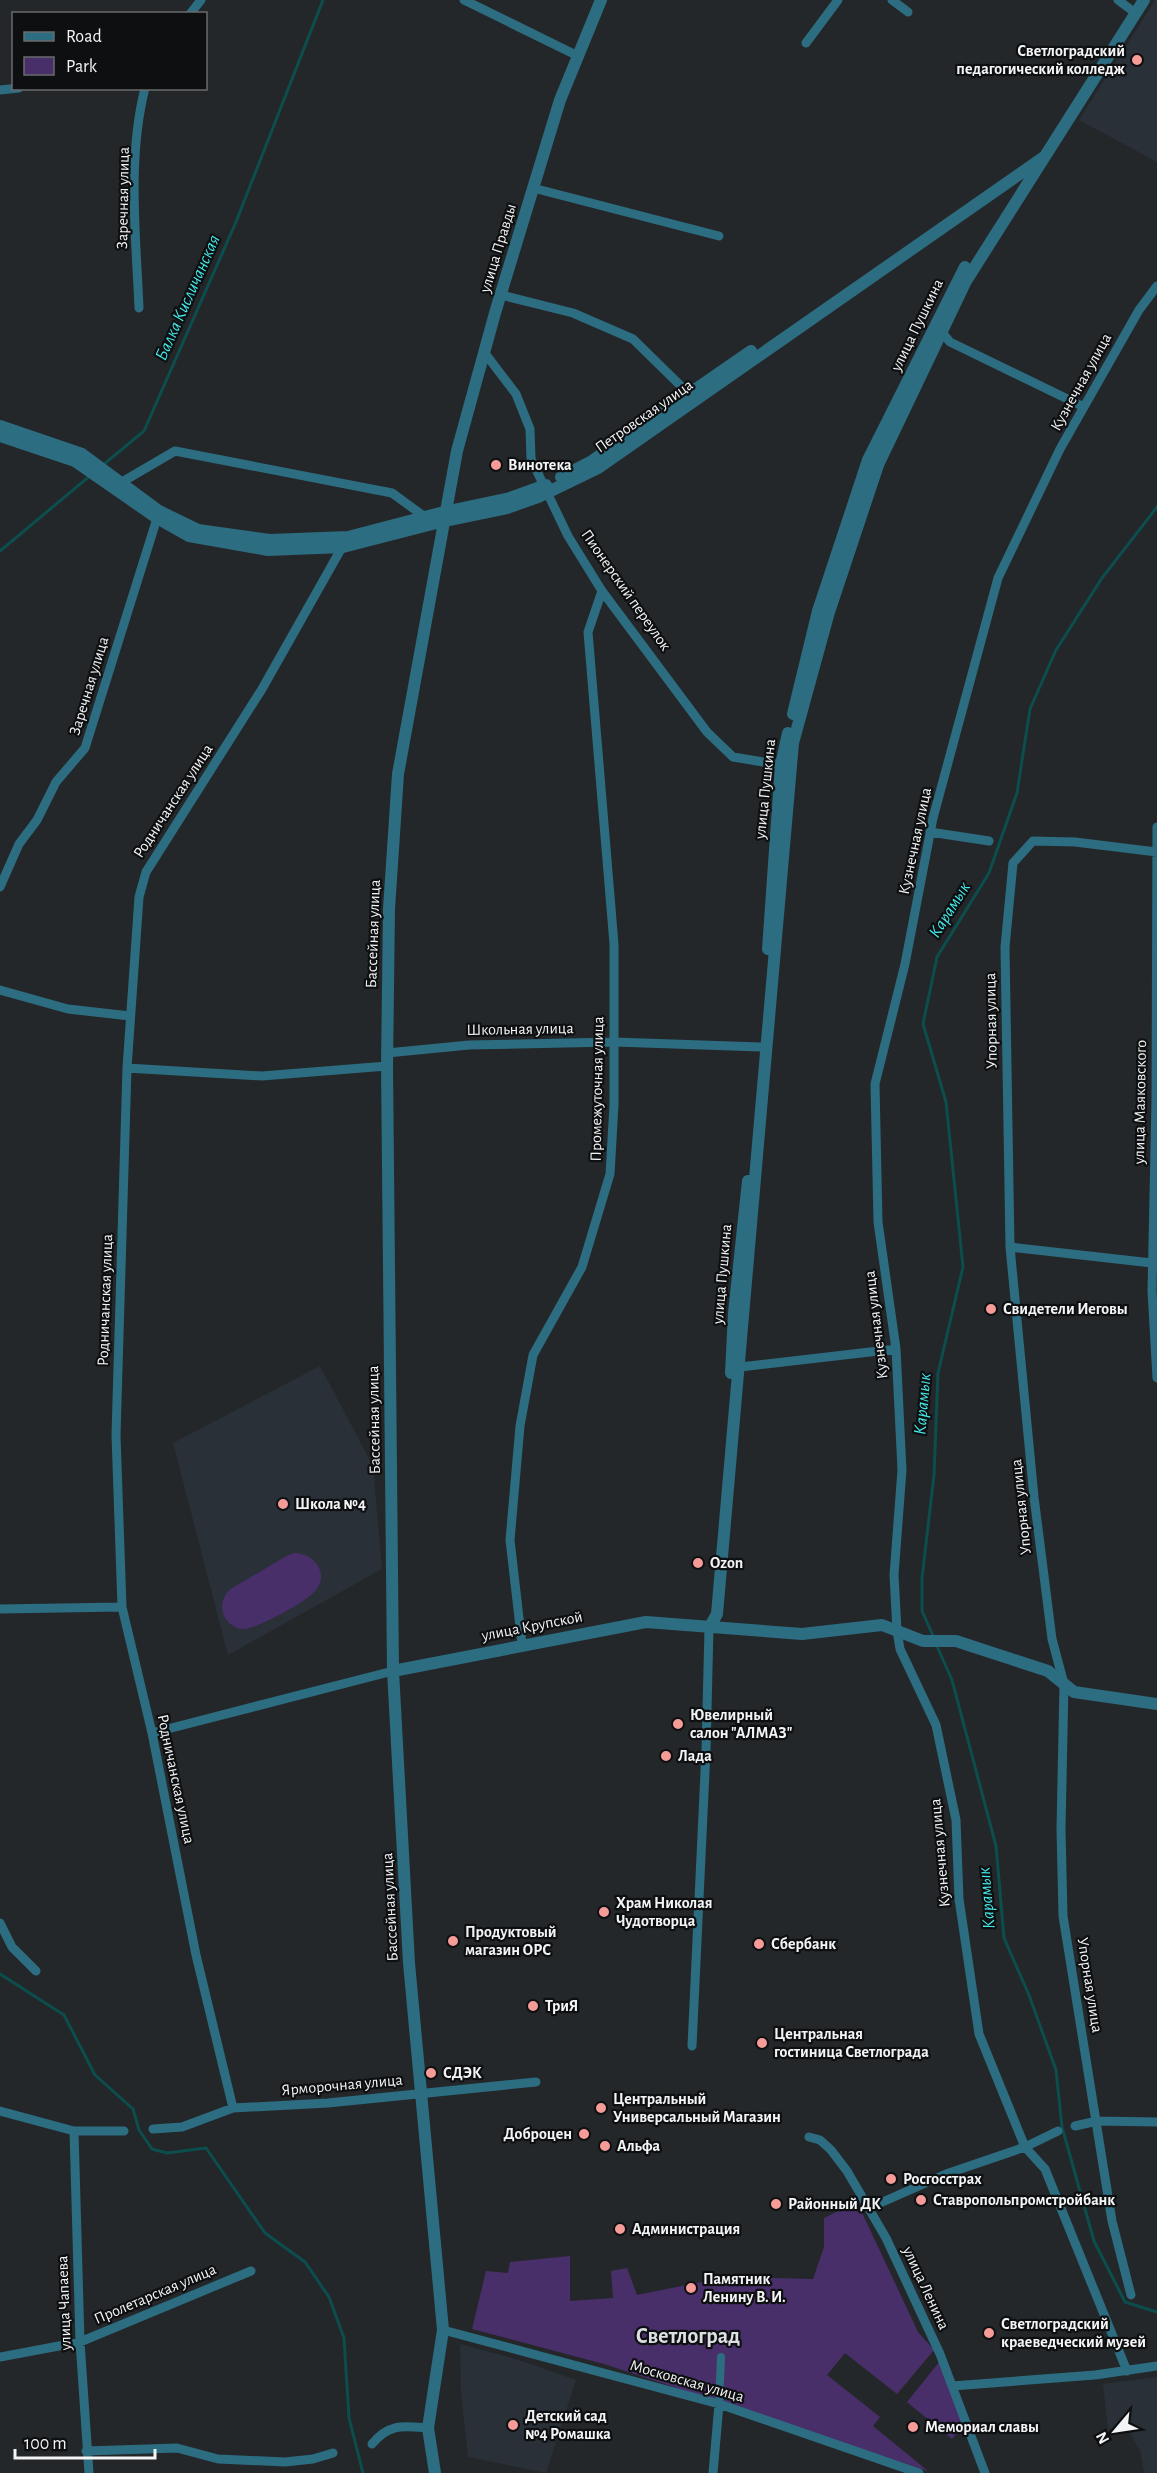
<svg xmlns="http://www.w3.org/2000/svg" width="1157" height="2473" viewBox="0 0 1157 2473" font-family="'Alegreya Sans',sans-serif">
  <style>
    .built { fill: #293037 }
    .green { fill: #492f6a }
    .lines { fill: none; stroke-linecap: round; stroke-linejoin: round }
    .stream { stroke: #0c4d4e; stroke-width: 3 }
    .pedestrian { stroke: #2c6d81; stroke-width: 8 }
    .minor { stroke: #2c6d81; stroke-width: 9 }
    .tertiary { stroke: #2c6d81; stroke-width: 12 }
    .poi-dot { fill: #f59b98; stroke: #0e0f11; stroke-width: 2 }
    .labels { text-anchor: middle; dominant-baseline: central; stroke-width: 4.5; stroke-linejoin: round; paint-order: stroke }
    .poi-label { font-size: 16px; font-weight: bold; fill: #f2f4f5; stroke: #0e0f11; text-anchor: start }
    .street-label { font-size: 16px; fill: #f2f4f5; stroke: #0e0f11 }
    .water-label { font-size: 18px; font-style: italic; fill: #44eaea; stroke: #0e0f11 }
    .district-label { font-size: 22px; font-weight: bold; fill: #dcdfe3; stroke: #0e0f11 }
  </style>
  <rect width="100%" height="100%" fill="#242729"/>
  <!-- built -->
  <path class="built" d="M1155,0H1157V162L1079,120Z
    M320,1366L373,1466L382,1569L228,1655L173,1443Z
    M460,2344L516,2359L576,2380L546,2473L468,2457L461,2392Z
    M1157,2377V2473H1144L1141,2453L1126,2426L1108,2429L1103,2384Z"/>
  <!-- green -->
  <path class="green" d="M295,1553C315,1554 330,1574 315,1591C306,1602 255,1630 242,1629C234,1628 227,1622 224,1616C220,1606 223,1597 229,1590L288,1555Z
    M857,2202L918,2332L934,2350L897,2394L845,2353L827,2375L880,2417L873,2426L928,2471L604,2364L472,2329L486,2271L508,2273L510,2262L570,2256V2301L613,2298L611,2271L627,2268L637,2295L726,2277L813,2279L824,2247V2218Z
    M940,2361L964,2425L952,2439L907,2402Z"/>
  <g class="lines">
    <!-- stream -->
    <path class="stream" d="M103,465L144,431L236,222L323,0
      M0,551L91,475
      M934,1638L922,1611V1578L934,1475L938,1373L963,1267L946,1102L923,1024L937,957L989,873L1017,793L1030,709L1056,650L1102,578L1157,507
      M936,1644L952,1680L996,1846L1004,1938L1029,1995L1056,2070L1062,2127L1094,2241L1125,2302L1157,2312
      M0,1974L64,2015L95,2075L133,2109L139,2130L152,2149L167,2153L206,2148L265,2233L305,2262L329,2297L344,2338L349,2418L363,2473"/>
    <!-- pedestrian -->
    <path class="pedestrian" d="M719,2404L721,2357"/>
    <!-- minor -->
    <path class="minor" d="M464,0L578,56
      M892,0L908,12
      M1118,0L1130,9
      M190,14L201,0
      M806,43L838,0
      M0,90L19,88
      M533,188L719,236
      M501,295L573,313L633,339L689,394
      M139,308C136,236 127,159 145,88
      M939,329L950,342L1084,407
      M484,352L516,394L530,429L531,459L568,536L602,591L707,732L733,757L781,765
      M122,482L175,451L392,493L425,517
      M1157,827L1156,1100L1152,1291L1157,1378
      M930,832L989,841
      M0,887L19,844L37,820L56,782L85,748L159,512
      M0,990L68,1009L130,1016
      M387,1053L469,1045L614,1042L761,1047
      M127,1068L262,1076L387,1066
      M1010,1247L1152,1263
      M735,1364L740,1367L896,1349
      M0,1609L122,1607
      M522,1644L510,1540L520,1426L533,1355L582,1267L610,1174L614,1105V944L588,632L602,591
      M152,1733L393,1671
      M0,1923L12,1947L36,1971
      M692,2046L706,1751L709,1628
      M233,2108L196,1955L152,1733L122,1607L116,1435L127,1068L139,897L146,872L262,689L345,542
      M0,2111L74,2131H124
      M1075,2126L1097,2121L1157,2122
      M153,2129L182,2127L233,2108L328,2103L536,2082
      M74,2131L80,2342L89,2473
      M809,2137L820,2140L831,2150L847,2171L886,2238L940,2354L985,2473
      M869,2208L946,2174L1025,2147L1058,2131
      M1131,2295L1112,2221L1063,1916L1061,1829L1064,1684L1052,1639L1034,1497L1010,1247L1005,947L1013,863L1033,841L1075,842L1157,852
      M443,2330L719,2404L919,2473
      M0,2357L80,2342L251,2271
      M1127,2371L1045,2169L1025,2147L979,2034L959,1899L956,1820L936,1725L900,1649L897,1631L894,1575L902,1470L896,1349L878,1222L875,1084L905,964L933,818L998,578L1060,449L1139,310L1157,286
      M952,2386L1095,2375L1157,2366
      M372,2444C389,2423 403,2426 428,2428
      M86,2451L177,2448L218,2459L285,2462L313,2459L333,2453
      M713,2473L719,2404"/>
    <!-- tertiary -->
    <path class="tertiary" d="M0,426L82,454L159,511L198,530L270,540L348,537L444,512L510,498L546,485
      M0,436L75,461L157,518L189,536L268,550L343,547L444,521L507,508L538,497L598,468L1044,157
      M561,477L592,461L751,351
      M793,714L818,611L868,460L965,267
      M768,949L781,765L788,733
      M731,1373L734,1313L748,1181
      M709,1628L717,1614L793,743L829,612L878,465L966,281L1144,0
      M393,1671L646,1622L802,1634L882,1625L923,1641H956L1048,1671L1074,1692L1157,1704
      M435,2473L428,2428L443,2330L409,1963L393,1671L387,1066L389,909L398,774L457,451L495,313L560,100L601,0"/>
  </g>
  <!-- markers -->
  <g class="poi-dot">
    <circle cx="1137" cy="60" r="6"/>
    <circle cx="496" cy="465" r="6"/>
    <circle cx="991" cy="1309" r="6"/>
    <circle cx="283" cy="1504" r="6"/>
    <circle cx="698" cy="1563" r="6"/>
    <circle cx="678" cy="1724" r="6"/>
    <circle cx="666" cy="1756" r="6"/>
    <circle cx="604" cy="1912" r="6"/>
    <circle cx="453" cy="1941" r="6"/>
    <circle cx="759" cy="1944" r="6"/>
    <circle cx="533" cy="2006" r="6"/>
    <circle cx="762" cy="2043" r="6"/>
    <circle cx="431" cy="2073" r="6"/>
    <circle cx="601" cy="2108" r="6"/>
    <circle cx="584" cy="2134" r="6"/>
    <circle cx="605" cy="2146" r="6"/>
    <circle cx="891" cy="2179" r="6"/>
    <circle cx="921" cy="2200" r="6"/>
    <circle cx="776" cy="2204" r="6"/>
    <circle cx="620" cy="2229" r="6"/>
    <circle cx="691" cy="2288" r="6"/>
    <circle cx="989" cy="2333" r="6"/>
    <circle cx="513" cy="2425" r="6"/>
    <circle cx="913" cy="2427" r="6"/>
  </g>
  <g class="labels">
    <!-- poi labels -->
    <g class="poi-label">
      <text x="1125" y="51" text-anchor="end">Светлоградский<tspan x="1125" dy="18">педагогический колледж</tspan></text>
      <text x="508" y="465">Винотека</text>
      <text x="1003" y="1309">Свидетели Иеговы</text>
      <text x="295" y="1504">Школа №4</text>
      <text x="710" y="1563">Ozon</text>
      <text x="690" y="1715">Ювелирный<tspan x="690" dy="18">салон "АЛМАЗ"</tspan></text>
      <text x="678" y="1756">Лада</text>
      <text x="616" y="1903">Храм Николая<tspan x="616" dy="18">Чудотворца</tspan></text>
      <text x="465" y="1932">Продуктовый<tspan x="465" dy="18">магазин ОРС</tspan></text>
      <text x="771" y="1944">Сбербанк</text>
      <text x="545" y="2006">ТриЯ</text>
      <text x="774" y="2034">Центральная<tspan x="774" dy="18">гостиница Светлограда</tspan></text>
      <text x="443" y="2073">СДЭК</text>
      <text x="613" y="2099">Центральный<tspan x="613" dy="18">Универсальный Магазин</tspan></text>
      <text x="572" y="2134" text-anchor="end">Доброцен</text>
      <text x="617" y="2146">Альфа</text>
      <text x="903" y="2179">Росгосстрах</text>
      <text x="933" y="2200">Ставропольпромстройбанк</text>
      <text x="788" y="2204">Районный ДК</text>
      <text x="632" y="2229">Администрация</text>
      <text x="703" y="2279">Памятник<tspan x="703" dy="18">Ленину В. И.</tspan></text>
      <text x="1001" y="2324">Светлоградский<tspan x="1001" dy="18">краеведческий музей</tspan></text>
      <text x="525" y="2416">Детский сад<tspan x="525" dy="18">№4 Ромашка</tspan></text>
      <text x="925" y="2427">Мемориал славы</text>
    </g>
    <!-- street labels -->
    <g class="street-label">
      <text transform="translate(123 198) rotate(-89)">Заречная улица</text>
      <text transform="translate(498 248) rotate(-73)">улица Правды</text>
      <text transform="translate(917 325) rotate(-64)">улица Пушкина</text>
      <text transform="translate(1081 382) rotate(-61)">Кузнечная улица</text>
      <text transform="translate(644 416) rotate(-35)">Петровская улица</text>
      <text transform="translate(626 590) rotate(55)">Пионерский переулок</text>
      <text transform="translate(89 686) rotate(-73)">Заречная улица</text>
      <text transform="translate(765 789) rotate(-84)">улица Пушкина</text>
      <text transform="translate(173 801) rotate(-57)">Родничанская улица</text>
      <text transform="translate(915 841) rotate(-78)">Кузнечная улица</text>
      <text transform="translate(373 934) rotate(-88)">Бассейная улица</text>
      <text transform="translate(991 1021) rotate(-91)">Упорная улица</text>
      <text transform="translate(520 1029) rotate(-1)">Школьная улица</text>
      <text transform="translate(597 1089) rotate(-89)">Промежуточная улица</text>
      <text transform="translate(1140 1102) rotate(-89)">улица Маяковского</text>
      <text transform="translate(722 1274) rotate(-85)">улица Пушкина</text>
      <text transform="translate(105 1300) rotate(-88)">Родничанская улица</text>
      <text transform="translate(876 1325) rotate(-97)">Кузнечная улица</text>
      <text transform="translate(374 1420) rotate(-91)">Бассейная улица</text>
      <text transform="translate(1021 1507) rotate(-96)">Упорная улица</text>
      <text transform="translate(532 1626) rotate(-11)">улица Крупской</text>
      <text transform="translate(176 1779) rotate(78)">Родничанская улица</text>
      <text transform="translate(940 1853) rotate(-95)">Кузнечная улица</text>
      <text transform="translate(390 1907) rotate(-93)">Бассейная улица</text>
      <text transform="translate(1090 1985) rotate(81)">Упорная улица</text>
      <text transform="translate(342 2085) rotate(-5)">Ярморочная улица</text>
      <text transform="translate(926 2288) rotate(65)">улица Ленина</text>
      <text transform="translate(155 2294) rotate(-23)">Пролетарская улица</text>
      <text transform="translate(64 2303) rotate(-92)">улица Чапаева</text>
      <text transform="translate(687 2381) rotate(16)">Московская улица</text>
    </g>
    <!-- water labels -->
    <g class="water-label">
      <text transform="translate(188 298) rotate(-66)">Балка Кисличанская</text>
      <text transform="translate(950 910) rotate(-58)">Карамык</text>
      <text transform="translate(923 1404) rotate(-85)">Карамык</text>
      <text transform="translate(987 1898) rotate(-95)">Карамык</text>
    </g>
    <!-- district labels -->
    <g class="district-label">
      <text x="688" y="2336">Светлоград</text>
    </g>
  </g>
  <!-- legend -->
  <rect x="12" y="12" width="195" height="78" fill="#0e0f11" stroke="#696b6c" stroke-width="1.5"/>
  <rect x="24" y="32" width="30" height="9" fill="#2c6d81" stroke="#696b6c" stroke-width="1.5"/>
  <text x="66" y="42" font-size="18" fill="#f2f4f5">Road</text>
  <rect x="24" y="57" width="30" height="18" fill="#492f6a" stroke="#696b6c" stroke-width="1.5"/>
  <text x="66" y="72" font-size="18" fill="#f2f4f5">Park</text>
  <!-- north arrow -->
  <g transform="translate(1115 2431) rotate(241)" stroke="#0e0f11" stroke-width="4.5" paint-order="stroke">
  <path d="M0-4.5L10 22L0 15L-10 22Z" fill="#f2f4f5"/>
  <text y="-9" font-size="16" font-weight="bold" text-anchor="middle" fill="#f2f4f5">N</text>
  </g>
  <!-- scale -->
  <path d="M15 2449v9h140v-9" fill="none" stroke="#f2f4f5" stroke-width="3"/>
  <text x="24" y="2449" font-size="18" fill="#f2f4f5" stroke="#0e0f11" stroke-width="4.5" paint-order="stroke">100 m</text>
</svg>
